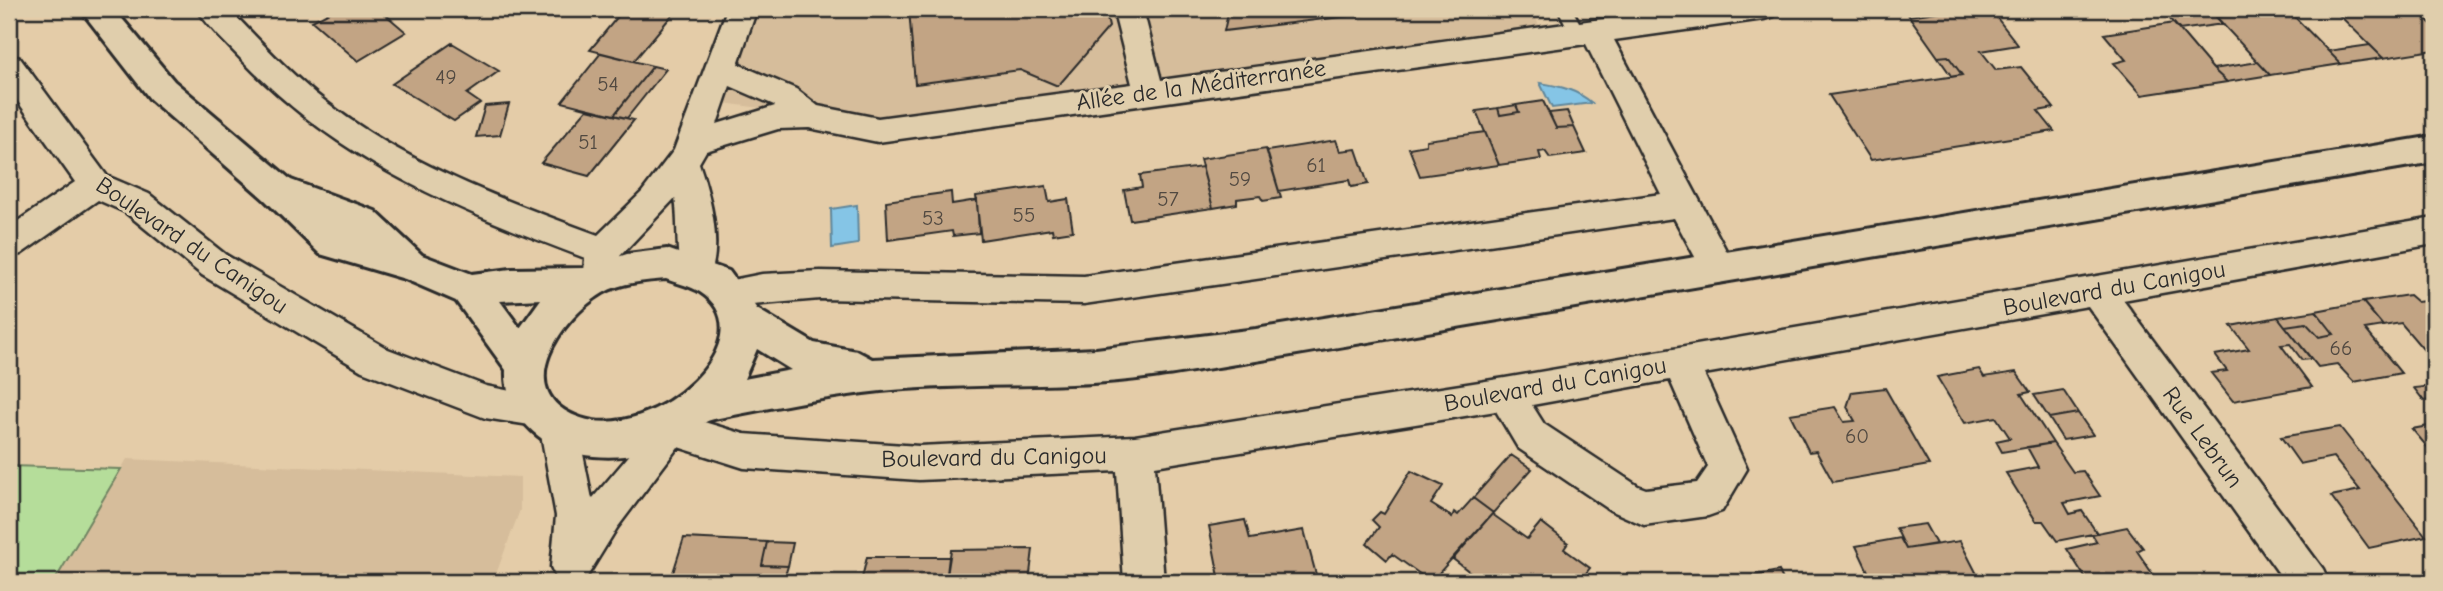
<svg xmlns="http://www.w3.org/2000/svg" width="2443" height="591" viewBox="0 0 2443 591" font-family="'Comic Neue',sans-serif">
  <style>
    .built { fill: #d6bd9b }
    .green { fill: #b5dd9a; stroke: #708462; stroke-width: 2 }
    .water { fill: #85c5e6; stroke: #61879b; stroke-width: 2 }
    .building { fill: #c2a484; stroke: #2b2b2b; stroke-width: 2 }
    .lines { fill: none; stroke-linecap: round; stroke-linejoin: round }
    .service-casing { stroke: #2b2b2b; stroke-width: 5 }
    .minor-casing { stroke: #2b2b2b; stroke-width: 5 }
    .tertiary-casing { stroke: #2b2b2b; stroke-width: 6 }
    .service { fill: #e0ceac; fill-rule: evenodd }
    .minor { fill: #e0ceac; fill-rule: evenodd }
    .tertiary { fill: #e0ceac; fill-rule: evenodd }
    .labels { text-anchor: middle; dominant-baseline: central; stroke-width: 6; stroke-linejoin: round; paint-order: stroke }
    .number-label { font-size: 21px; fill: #514941 }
    .street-label { font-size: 24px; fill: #2b2b2b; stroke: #e0ceac }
  </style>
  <rect width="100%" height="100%" fill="#e4cca8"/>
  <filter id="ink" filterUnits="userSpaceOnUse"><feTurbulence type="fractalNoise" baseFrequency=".0143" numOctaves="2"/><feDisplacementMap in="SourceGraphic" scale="14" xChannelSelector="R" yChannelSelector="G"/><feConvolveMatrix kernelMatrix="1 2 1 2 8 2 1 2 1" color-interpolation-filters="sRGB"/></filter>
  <g filter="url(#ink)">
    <!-- built -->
    <path class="built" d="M761,9H1531L1544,35L886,125L723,103Z
      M127,459L520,477V510L493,582H54Z"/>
    <!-- green -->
    <path class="green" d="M9,466L121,469L54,582H9Z"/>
    <!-- water -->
    <path class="water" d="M1540,83C1560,86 1577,90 1592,103L1552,108Z
      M857,205L858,244L832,248L831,209Z"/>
    <!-- building -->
    <path class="building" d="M335,9H379L406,32L358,61L312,21Z
      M624,9H651L673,14L634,61L590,50Z
      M909,9H1105L1109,27L1058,86L1020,70L915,84Z
      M1229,9H1408L1224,31Z
      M1956,9H1990L2018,45L1981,51L1996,70L2021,67L2054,108L2038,111L2054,131L1871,160L1829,95L1962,75L1948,56L1938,57L1909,16Z
      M2272,9H2287L2341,64L2270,75L2216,17Z
      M2287,9H2327L2292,14Z
      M2333,9H2416L2434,27V50L2383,58Z
      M2212,12L2223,24L2179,30L2169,18Z
      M2174,23L2213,69L2227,82L2142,95L2114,63L2126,60L2104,34Z
      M452,43L499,71L467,94L480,103L454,121L392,84Z
      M2370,45L2383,58L2341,64L2328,51Z
      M601,53L653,66L614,115L562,102Z
      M1948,56L1962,75L1952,77L1938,57Z
      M2258,62L2270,75L2227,82L2213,69Z
      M653,66L666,69L627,118L614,115Z
      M1543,101L1556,128L1574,127L1586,153L1550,158L1545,151L1539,152L1541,159L1499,165L1476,111L1498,108L1500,115L1519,112L1516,105Z
      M509,104L500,135L476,137L485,106Z
      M1516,105L1519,112L1500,115L1498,108Z
      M587,109L634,120L589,176L541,163Z
      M1567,111L1574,127L1556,128L1549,113Z
      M1485,132L1499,165L1420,176L1409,148L1426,145V140Z
      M1336,140L1340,151L1356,149L1368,184L1351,187L1349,180L1279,191L1267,151Z
      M1266,149L1281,198L1263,201L1260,196L1237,199V204L1213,208L1200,159Z
      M1202,167L1213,208L1130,220L1124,190L1142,187L1140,175Z
      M1046,186L1049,202L1068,199L1073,231L1053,234L1052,229L981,240L976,196Z
      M951,192L952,204L977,200L979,233L953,236L952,231L888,240L886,201Z
      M2409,295L2417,302L2434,300V362L2401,323L2383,326L2363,302Z
      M2363,302L2383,326L2365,329L2401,373L2354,382L2337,364L2318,367L2285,326L2306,323L2319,337L2334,334L2316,311Z
      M2316,311L2334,334L2319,337L2306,323L2285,326L2278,317Z
      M2278,317L2311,359L2302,360L2290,344L2281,345L2312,387L2233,401L2211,373L2227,371L2215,355L2249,349L2231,326Z
      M1979,369L1984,377L2016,372L2030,392L2021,394L2053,443L2002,452L1996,441L2010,438L1996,417L1965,423L1937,377Z
      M2434,386V399L2424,401L2414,388Z
      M1885,388L1929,465L1833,482L1816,451L1809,452L1790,414L1835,407L1844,422L1855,421L1847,407L1852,392Z
      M2063,390L2078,413L2049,418L2034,395Z
      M2078,413L2093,435L2063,440L2049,418Z
      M2434,425V455L2412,429Z
      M2340,427L2426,536L2369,548L2331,496L2360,490L2333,457L2300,464L2281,437Z
      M2053,443L2073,472L2083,471L2100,496L2064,503L2070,514L2082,511L2097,533L2057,541L2043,521H2036L2006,473L2038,467L2027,447Z
      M1511,455L1532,469L1493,513L1473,498Z
      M1411,471L1443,486L1431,504L1452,517L1454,512L1458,515L1473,498L1493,513L1431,582L1392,554L1387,560L1367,543L1379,527L1372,520L1380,512L1384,514Z
      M1492,514L1527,539L1541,522L1568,543L1564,549L1590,568L1579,582L1538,580L1483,582L1453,559Z
      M1245,520L1250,539L1304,530L1318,582H1220L1209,526Z
      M1925,524L1936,544L1906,549L1896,528Z
      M2127,527L2143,548L2137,551L2158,582H2088L2067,549L2097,542L2092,534Z
      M684,538L767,542L762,565L788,566L783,582H670Z
      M1900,538L1906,549L1960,541L1981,582H1873L1856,546Z
      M767,542L793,543L788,566L762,565Z
      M1033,549L1029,582H946L951,550Z
      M867,557H949L946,582H856L857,578H862Z
      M1779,571L1784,582H1721Z"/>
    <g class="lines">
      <!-- service casing -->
      <g class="service-casing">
        <path id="service" d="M1558,9H1572L1585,33L1582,37H1572Z"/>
      </g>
      <!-- minor casing -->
      <g class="minor-casing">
        <path id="minor" d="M197,9H229C260,41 290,74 325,101C405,164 503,200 598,235L642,192L674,150L727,9H757L738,64L796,89L818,106L878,118L1132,84L1113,9H1143L1161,80L1594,20L1691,9H1779L1774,16L1764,19L1614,40L1736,269L1731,279L1719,283L1707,279L1674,218L1084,304L820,299L729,307L717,303L712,293L717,283L762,274L820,271L1084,276L1661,194L1586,44L878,142L809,128L778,129L706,151L699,163C710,195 724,248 708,280L696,284L684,280C675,264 679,220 675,198L620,256L618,274L613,284L601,288L589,284L584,274L585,258C454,208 342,164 243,61C228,45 209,28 197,9ZM730,86L774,105L775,106L717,124Z
          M9,55L20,58L107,176L149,194L226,255L388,349L486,386L549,399L555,410L552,415L559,413L572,417L578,429L592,499L638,445L660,412L681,402L694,407L704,422L744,434L919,446L1135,436L1505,378L2434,218V244L2123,300L2323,569L2329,582H2285L2088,306L1704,374L1747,469L1722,511L1708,516L1644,525L1610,510L1518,448L1496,411L1155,466L1164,582H1124L1117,471L919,480L744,468L678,447L617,528L585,580H557L551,567L556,516L540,429L543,424L536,426L485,418L362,371L202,275L125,212L98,200L21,254L9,258V227L75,182L9,89ZM1670,380L1708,467L1697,483L1646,489L1638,486L1544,424L1532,405Z"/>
      </g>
      <!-- tertiary casing -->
      <g class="tertiary-casing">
        <path id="tertiary" d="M80,9H114L174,81L291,180L375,211L422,255L472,274L511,269L584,268L627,254L667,249L729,271L757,309L814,343L857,351L872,359L1096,349L1256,329L2434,136V162L1256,361C1202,369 1147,380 1093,383C1023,387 951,384 881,391C825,397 769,408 714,419C700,422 689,434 677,440C648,456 612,460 579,454C539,447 504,412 506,370L456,301L405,279L320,254L265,200L150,99ZM666,279C676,283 691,286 700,292C770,337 654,443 581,418C508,393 561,318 603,293C622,282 645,281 666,279ZM541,299L520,328L500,301ZM757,349L791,370L744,379Z"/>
      </g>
      <!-- service -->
      <use href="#service" class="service"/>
      <!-- minor -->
      <use href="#minor" class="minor"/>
      <!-- tertiary -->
      <use href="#tertiary" class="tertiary"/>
    </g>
  </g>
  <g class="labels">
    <!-- number labels -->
    <g class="number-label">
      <text x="446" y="77">49</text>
      <text x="608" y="84">54</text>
      <text x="588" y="142">51</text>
      <text x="1316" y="165">61</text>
      <text x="1240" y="179">59</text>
      <text x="1168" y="199">57</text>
      <text x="1024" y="215">55</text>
      <text x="933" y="218">53</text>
      <text x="2341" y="348">66</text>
      <text x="1857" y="436">60</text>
    </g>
    <!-- street labels -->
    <g class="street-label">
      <text transform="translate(1201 85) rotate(-8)">Allée de la Méditerranée</text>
      <text transform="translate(192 245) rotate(34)">Boulevard du Canigou</text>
      <text transform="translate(2114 288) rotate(-10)">Boulevard du Canigou</text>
      <text transform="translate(1555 384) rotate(-10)">Boulevard du Canigou</text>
      <text transform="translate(2203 437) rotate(54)">Rue Lebrun</text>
      <text transform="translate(994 457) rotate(-1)">Boulevard du Canigou</text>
    </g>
  </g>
  <!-- margin -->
  <rect width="2443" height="591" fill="none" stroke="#e0ceac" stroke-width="35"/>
  <rect x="18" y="18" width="2408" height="556" fill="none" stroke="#2b2b2b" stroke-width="2.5" filter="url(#ink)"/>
</svg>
